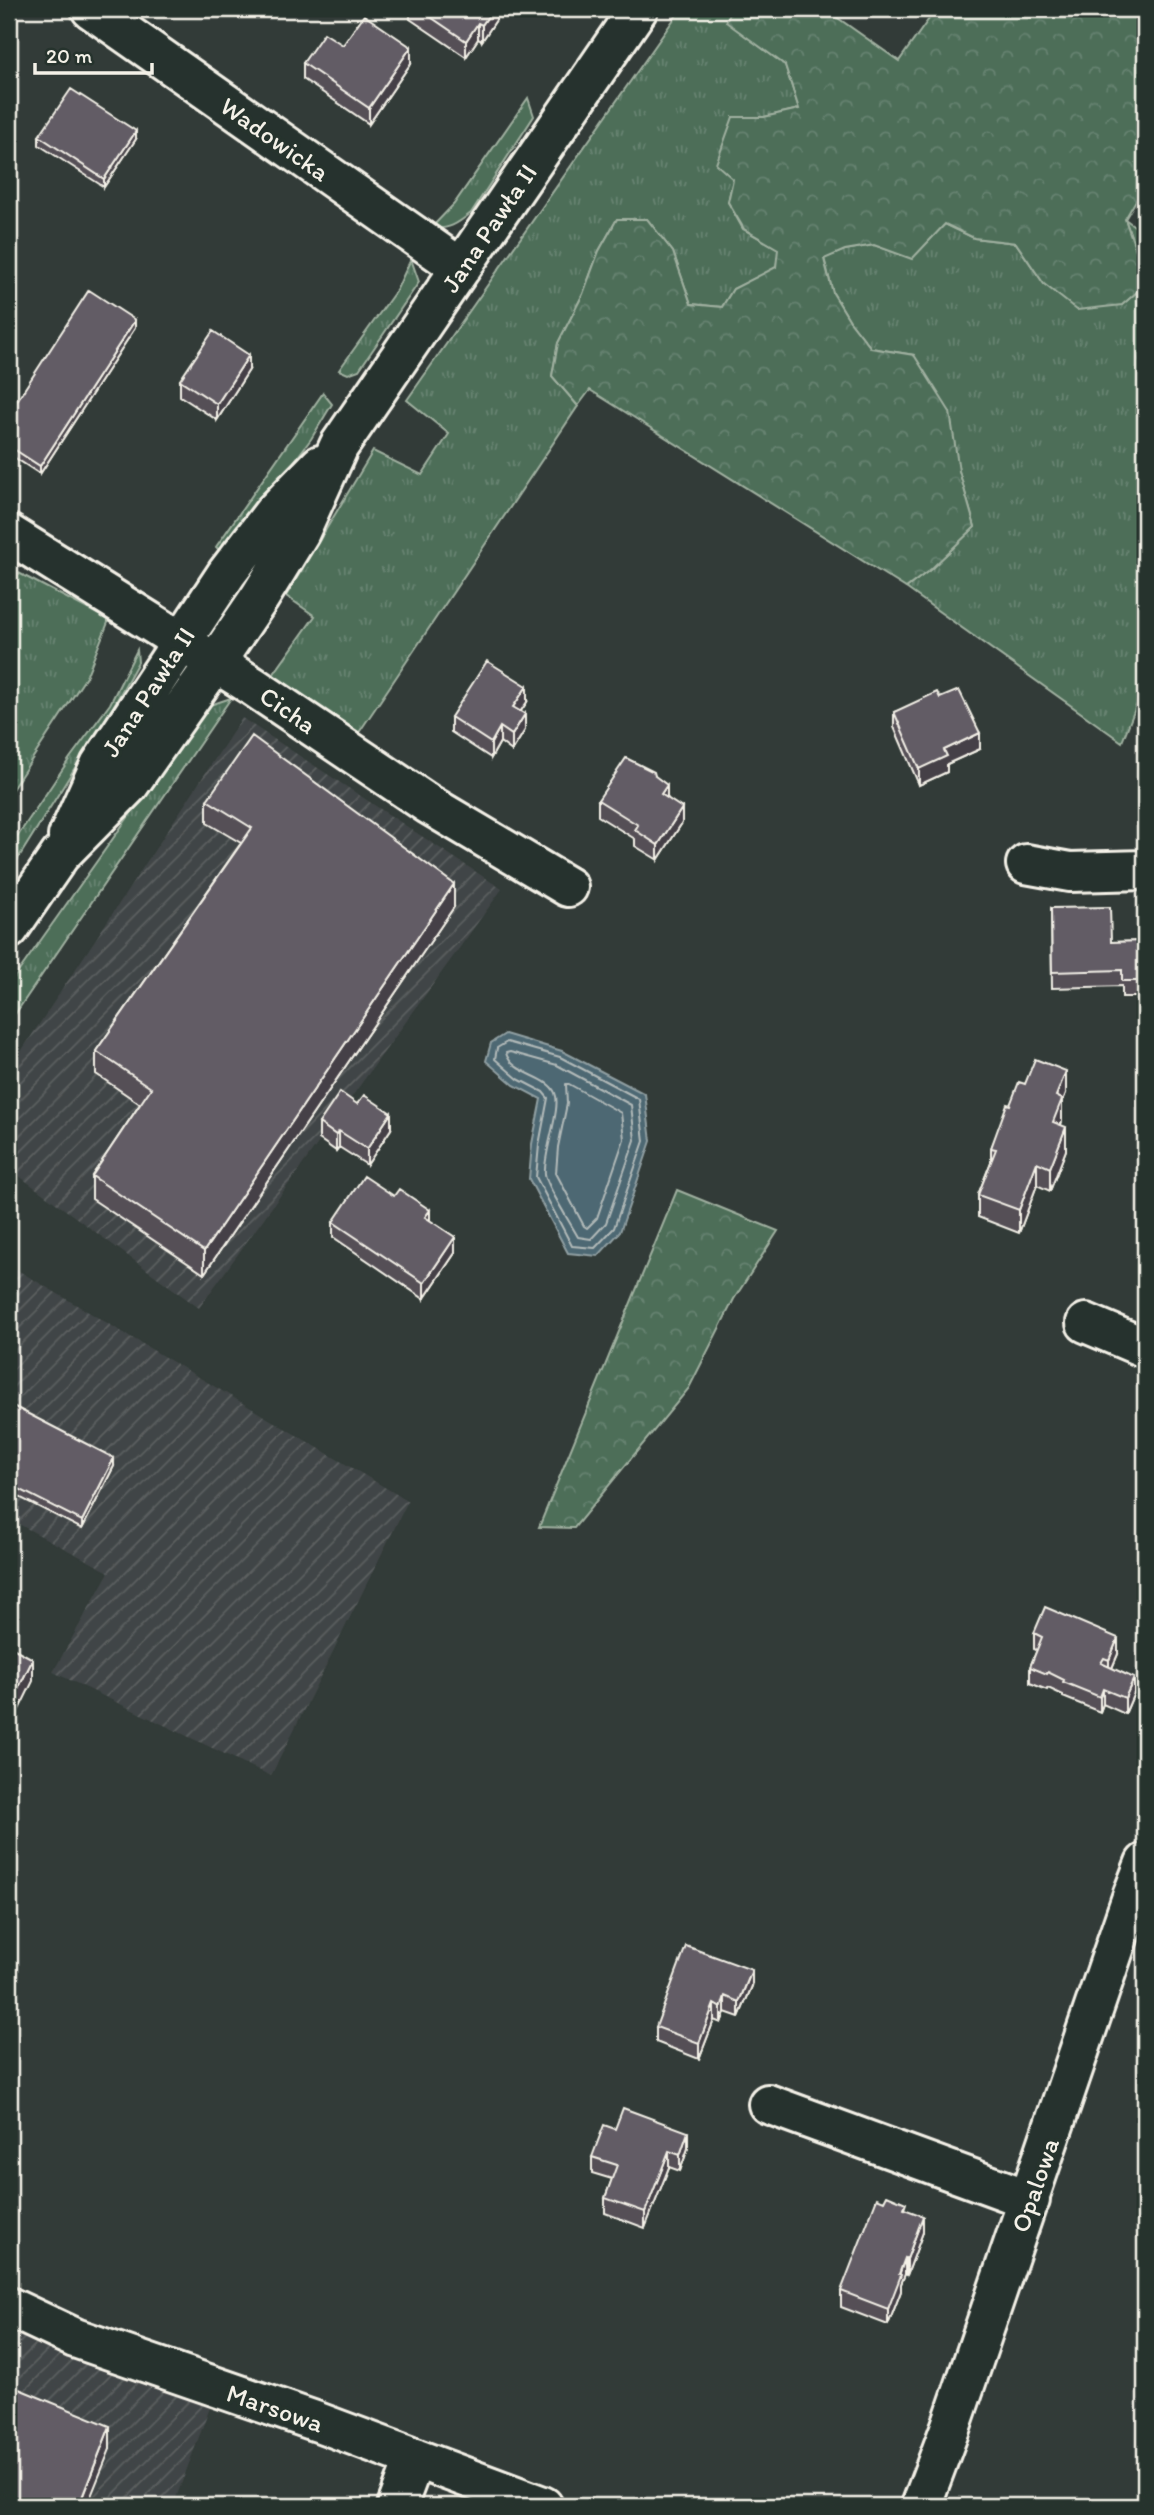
<svg xmlns="http://www.w3.org/2000/svg" width="1154" height="2515" viewBox="0 0 1154 2515" font-family="Itim,sans-serif">
  <style>
    .industrial { fill: url(#industrial-furrows) }
    .grass { fill: url(#grass-tufts); stroke: #a0b0a0; stroke-width: 2 }
    .forest { fill: url(#forest-crowns); stroke: #a0b0a0; stroke-width: 2 }
    .water { fill: #4e6873; stroke: #909fa2; stroke-width: 2 }
    .lines { fill: none; stroke-linecap: round; stroke-linejoin: round }
    .shore { stroke: #b2bab9; stroke-width: 2 }
    .minor-casing { stroke: #f4f1e8; stroke-width: 44 }
    .minor { stroke: #26332d; stroke-width: 38 }
    .wall { fill: #544f57; stroke: #f4f1e8; stroke-width: 2 }
    .shaded-wall { fill: #454047; stroke: #f4f1e8; stroke-width: 2 }
    .building { fill: #625c65; stroke: #f4f1e8; stroke-width: 2 }
    .labels { text-anchor: middle; dominant-baseline: central; stroke-width: 7; stroke-linejoin: round; paint-order: stroke }
    .street-label { font-size: 26px; fill: #f4f1e8; stroke: #26332d }
  </style>
  <defs>
    <pattern id="industrial-furrows" width="10" height="10" patternUnits="userSpaceOnUse" patternTransform="scale(1.75)"><rect width="10" height="10" fill="#404546"/><path d="M-1 1l2-2M0 10L10 0M9 11l2-2" fill="none" stroke="#5c6061"/></pattern>
    <pattern id="grass-tufts" width="24" height="20" patternUnits="userSpaceOnUse" patternTransform="scale(1.75)"><rect width="24" height="20" fill="#4d6e59"/><path d="M3 7l-1-3M5 7V3M7 7l1-3M15 17l-1-3M17 17v-4M19 17l1-3" fill="none" stroke="#678371"/></pattern>
    <pattern id="forest-crowns" width="20" height="18" patternUnits="userSpaceOnUse" patternTransform="scale(1.75)"><rect width="20" height="18" fill="#4d6e59"/><path d="M2 6a3 3 0 1 1 6 0M12 15a3 3 0 1 1 6 0" fill="none" stroke="#678371"/></pattern>
  </defs>
  <rect width="100%" height="100%" fill="#323b38"/>
  <filter id="ink" filterUnits="userSpaceOnUse"><feTurbulence type="fractalNoise" baseFrequency=".0143" numOctaves="2"/><feDisplacementMap in="SourceGraphic" scale="14" xChannelSelector="R" yChannelSelector="G"/><feConvolveMatrix kernelMatrix="1 2 1 2 8 2 1 2 1" color-interpolation-filters="sRGB"/></filter>
  <g filter="url(#ink)">
    <!-- industrial -->
    <path class="industrial" d="M242,718L502,889L199,1308L19,1176L20,1053Z
      M9,1265L408,1501L271,1776L53,1672L109,1572L9,1519Z
      M9,2329L211,2405L173,2506H9Z"/>
    <!-- grass -->
    <path class="grass" d="M681,9H732L727,22L785,65L799,109L764,117H733V179L728,202L743,229L779,249L776,268L733,289L722,307L691,304L673,252L647,219H617L599,251L583,294L558,343L552,376L578,406L358,734L268,682L315,616L286,596L373,451L422,475L449,434L407,400Z
      M528,98L534,116L471,213C457,224 449,230 431,228L454,204Z
      M1125,219L1145,234V276Z
      M945,224L974,238L1016,243L1044,284L1122,305L1145,285V683L1122,742L906,588L931,569L975,527L959,471L914,355L871,348L850,321L833,293L824,258L845,250L874,245L912,258Z
      M411,259L419,282L359,370L348,374L339,370L397,289Z
      M323,393L332,404L311,439L224,555L216,547Z
      M9,568L109,620L86,677L9,794Z
      M137,650L138,662L113,707L9,873V849L70,758L110,704Z
      M231,698L9,1023V985L207,706Z"/>
    <!-- forest -->
    <path class="forest" d="M732,9H825L899,61L936,9H1145V185L1125,219L1145,276V285L1122,305L1077,310L1044,284L1016,243L974,238L945,224L912,259L874,245L845,250L824,259L833,293L850,321L871,348L914,355L950,412L959,471L975,527L931,569L906,588L590,390L578,406L552,376L558,343L583,294L599,251L617,219H647L673,252L691,304L722,307L733,289L776,267L778,249L744,229L728,202L733,179L716,164L733,117H764L799,109L785,65L726,22Z
      M677,1190L778,1231L734,1299L689,1388L574,1528L539,1527Z"/>
    <!-- water -->
    <path class="water" d="M505,1034L562,1051L645,1094L651,1141L620,1232L598,1256L568,1253L529,1179L532,1144L541,1099L514,1085L486,1061L491,1043Z"/>
    <g class="lines">
      <!-- shore -->
      <path class="shore" d="M507,1042L560,1057L639,1099L644,1141L614,1228L595,1248L572,1246L536,1177L539,1145L548,1098L543,1092L518,1079L495,1059L497,1048Z
        M510,1052L557,1065L631,1105L635,1140L606,1223L591,1239L578,1237C571,1224 547,1187 545,1174C543,1153 562,1108 555,1093C548,1075 512,1075 506,1053Z
        M566,1084H569L621,1113L624,1139L597,1218L587,1228L584,1226L556,1173L558,1147L567,1104Z"/>
      <!-- minor casing -->
      <g class="minor-casing">
        <path id="minor" d="M91,9L461,268
          M9,534L251,685L428,804L568,887
          M68,836L100,765L227,573L273,513L320,465
          M1026,864L1070,872L1145,870
          M9,929L60,855L129,785L215,663L260,597L300,532L339,446L638,9
          M1086,1323L1145,1348
          M768,2104L1030,2200
          M9,2307L75,2338L318,2422L543,2506
          M397,2506L415,2458
          M921,2506L951,2426L1133,1894L1145,1863"/>
      </g>
      <!-- minor -->
      <use href="#minor" class="minor"/>
    </g>
    <!-- wall -->
    <path class="wall" d="M410,9H496V20L482,41L478,39L466,57L410,19Z
      M343,45L411,63L369,124L303,79V63Z
      M39,136L136,139L104,187L39,145Z
      M135,328L40,474L9,454V413Z
      M249,370L217,420L180,396V380Z
      M940,698L980,749L947,764V772L919,785L894,727V712Z
      M527,702L521,711L525,730L512,751L500,742L491,758L451,732V717Z
      M655,776L682,823L658,860L635,846V839L598,816V800Z
      M207,800L454,907L204,1274L92,1199V1176L140,1104L96,1074V1051L241,843L207,823Z
      M1051,908L1111,942L1145,941V997H1122V986L1052,988Z
      M1025,1084L1066,1093L1062,1103V1121L1061,1125L1066,1150L1050,1191L1037,1185L1019,1233L978,1217V1195L991,1162V1148L1010,1105Z
      M319,1123L391,1129L367,1165L339,1147L336,1151L319,1139Z
      M430,1221L455,1253L424,1299L333,1237V1222Z
      M9,1404L114,1466L82,1529L9,1492Z
      M1145,1534V1552L1141,1551V1543Z
      M1034,1633L1118,1654L1112,1668L1134,1693L1125,1714L1103,1704L1100,1712L1063,1697V1695L1048,1688L1047,1690L1030,1683V1667L1037,1650L1034,1649Z
      M752,1986L739,2017L725,2012L721,2023L714,2020L699,2059L656,2042V2027Z
      M615,2129L688,2148L680,2171L669,2167L645,2228L605,2213V2198L612,2179L592,2173V2157Z
      M906,2210L923,2232L907,2275L905,2274L901,2284V2291L888,2325L841,2307V2291Z"/>
    <!-- shaded-wall -->
    <path class="shaded-wall" d="M493,9H496V20L482,41V25Z
      M478,23V39L466,57V41Z
      M411,47V63L369,124V108Z
      M136,131V139L104,187V179Z
      M135,320V328L40,474V466Z
      M249,355V370L217,420V404Z
      M527,686V702L513,722V707Z
      M525,714V730L512,751V735Z
      M500,727V742L491,758V743Z
      M980,733V749L947,764V772L919,785V769L944,750Z
      M667,785V800L661,794Z
      M682,808V823L658,860V845Z
      M454,884V907L204,1274V1251Z
      M1066,1071V1093L1062,1103V1121L1053,1145V1122L1056,1096Z
      M391,1113V1129L367,1165V1149Z
      M1066,1127V1150L1050,1191V1168Z
      M339,1131V1147L336,1151V1135Z
      M1037,1162V1185L1019,1233V1210Z
      M430,1210V1226L425,1217Z
      M455,1237V1253L424,1299V1283Z
      M114,1458V1466L82,1529V1521Z
      M1118,1638V1654L1109,1675V1660Z
      M33,1659V1681L9,1730V1707Z
      M1134,1678V1693L1125,1714V1698Z
      M1103,1689V1704L1100,1712V1697Z
      M752,1970V1986L739,2017V2002Z
      M725,1996V2012L721,2023V2008Z
      M714,2004V2020L699,2059V2043Z
      M688,2132V2148L680,2171V2155Z
      M669,2151V2167L645,2228V2212Z
      M923,2216V2232L907,2275V2259Z
      M905,2258V2274L901,2284V2291L888,2325V2309Z
      M110,2426V2449L87,2506H79Z"/>
    <!-- building -->
    <path class="building" d="M419,9H493L482,25L478,23L466,41Z
      M364,15L411,47L369,108L303,63L324,33L343,45Z
      M71,89L136,131L104,179L39,136Z
      M89,290L135,320L40,466L9,446V413Z
      M213,331L249,355L217,404L180,380Z
      M487,661L527,686L513,707L525,714L512,735L500,727L491,743L451,717Z
      M959,690L980,733L944,750L947,756L919,769L894,712L937,692L940,698Z
      M252,736L454,884L204,1251L92,1176L151,1088L96,1051L252,828L207,800Z
      M626,758L654,772L655,776L667,785L661,794L682,808L658,845L635,830L638,825L598,800Z
      M1144,763H1145V801Z
      M1110,907L1111,942L1145,941V981H1122V970L1052,972L1051,908Z
      M1035,1059L1066,1071L1056,1096L1062,1099L1053,1122L1066,1127L1050,1168L1037,1162L1019,1210L978,1195L996,1149L991,1148L1007,1104L1010,1105L1019,1082L1025,1084Z
      M340,1092L357,1104L364,1095L391,1113L367,1149L339,1131L336,1135L319,1123Z
      M364,1176L394,1196L399,1189L430,1210L425,1217L455,1237L424,1283L333,1222Z
      M9,1404L114,1458L82,1521L9,1484Z
      M1145,1534V1544L1141,1543Z
      M1045,1607L1118,1638L1109,1660L1104,1658L1101,1663L1134,1678L1125,1698L1103,1689L1100,1697L1063,1682L1064,1680L1048,1672L1047,1674L1030,1667L1042,1637L1034,1633Z
      M9,1646L33,1659L9,1707Z
      M686,1946L752,1970L739,2002L725,1996L721,2008L714,2004L699,2043L656,2027Z
      M623,2108L688,2132L680,2155L669,2151L645,2212L605,2198L617,2165L592,2157L604,2125L615,2129Z
      M887,2195L906,2203L904,2209L923,2216L907,2259L905,2258L899,2274L901,2275L888,2309L841,2291L877,2198L884,2201Z
      M9,2385L110,2426L79,2505L84,2506H9Z"/>
  </g>
  <g class="labels">
    <!-- street labels -->
    <g class="street-label">
      <text transform="translate(275 139) rotate(35)">Wadowicka</text>
      <text transform="translate(489 228) rotate(-56)">Jana Pawła II</text>
      <text transform="translate(148 692) rotate(-57)">Jana Pawła II</text>
      <text transform="translate(288 710) rotate(35)">Cicha</text>
      <text transform="translate(1035 2185) rotate(-71)">Opalowa</text>
      <text transform="translate(275 2408) rotate(19)">Marsowa</text>
    </g>
  </g>
  <!-- margin -->
  <rect width="1154" height="2515" fill="none" stroke="#26332d" stroke-width="35"/>
  <rect x="18" y="18" width="1119" height="2480" fill="none" stroke="#f4f1e8" stroke-width="2.5" filter="url(#ink)"/>
  <!-- scale -->
  <path d="M35 63v10h117v-10" fill="none" stroke="#f4f1e8" stroke-width="3.5"/>
  <text x="46" y="63" font-size="21" fill="#f4f1e8" stroke="#26332d" stroke-width="5" paint-order="stroke">20 m</text>
</svg>
